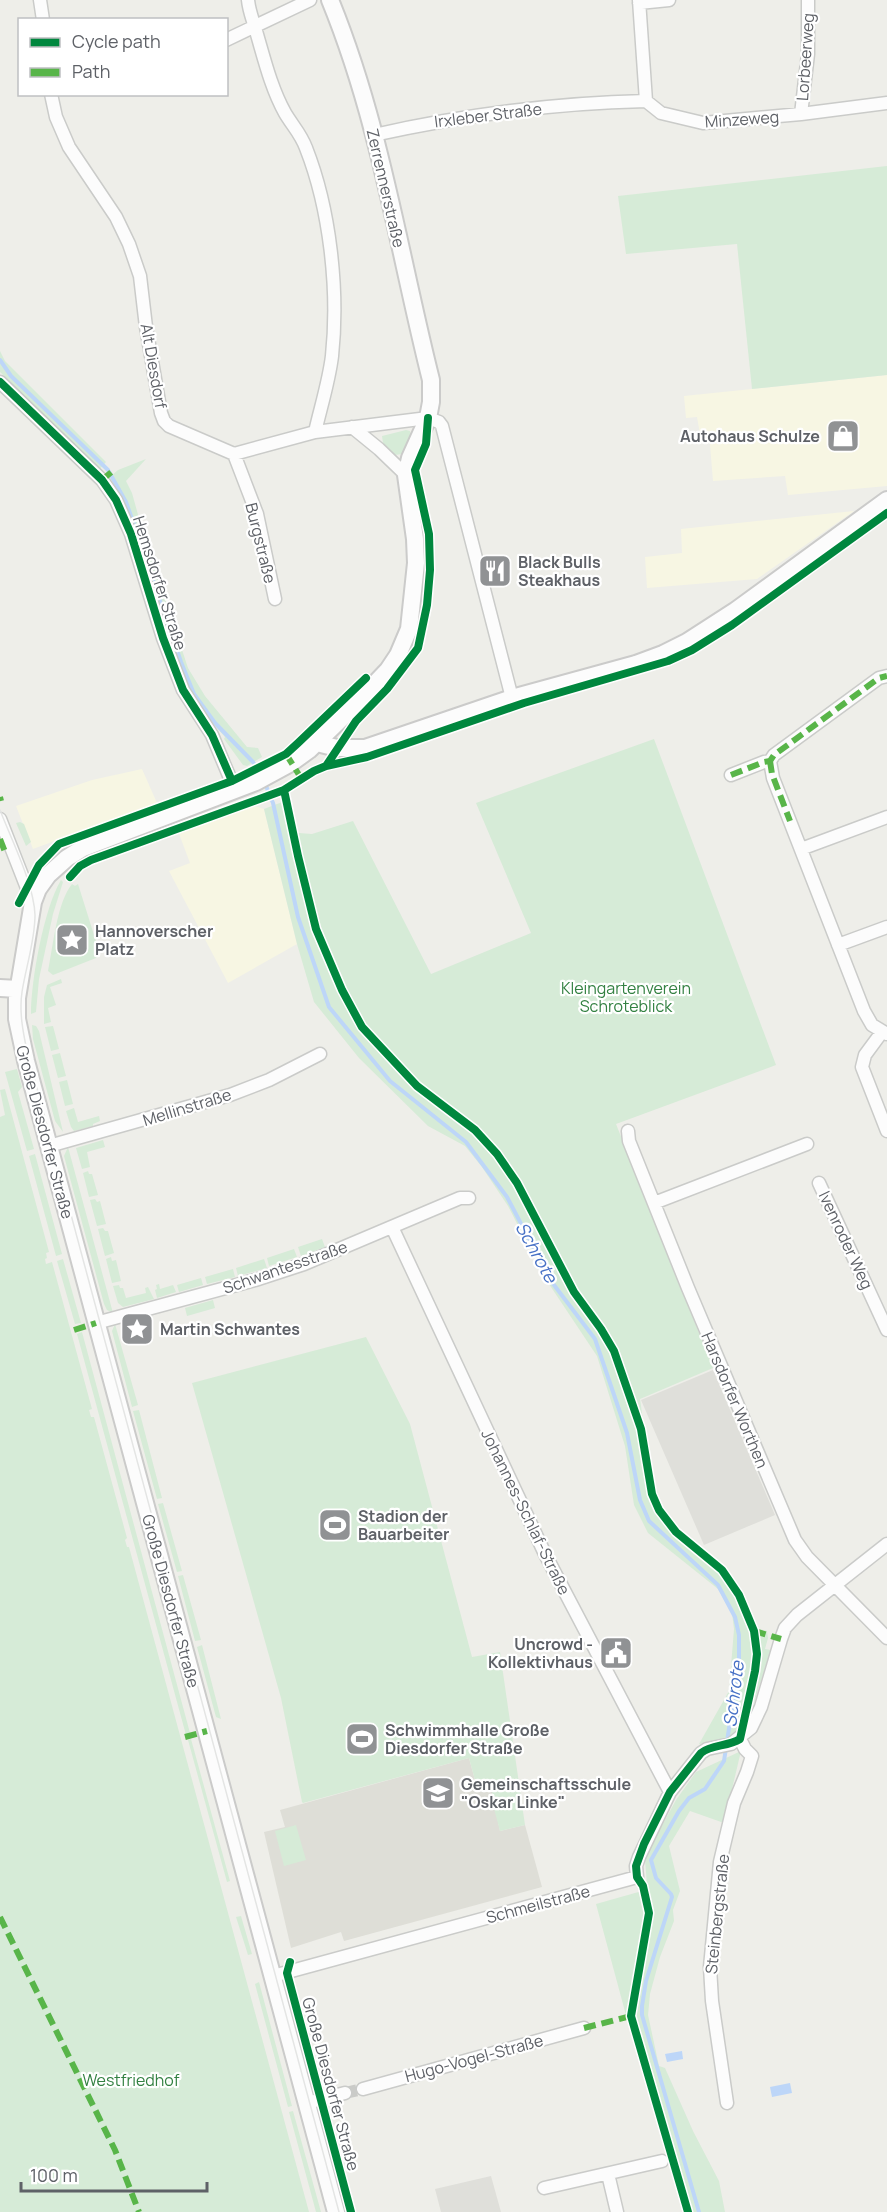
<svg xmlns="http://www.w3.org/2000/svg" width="887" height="2212" viewBox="0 0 887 2212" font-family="Manrope,sans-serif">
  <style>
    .commercial { fill: #f7f6e3 }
    .industrial { fill: #dfdfda }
    .education { fill: #deded7 }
    .green { fill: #d6ebd7 }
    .water { fill: #bdd6f8 }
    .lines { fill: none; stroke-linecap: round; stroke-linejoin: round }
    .stream { stroke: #bdd6f8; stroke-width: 4 }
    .street-tunnel { stroke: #cacbc8; stroke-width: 12; stroke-dasharray: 12 6; stroke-linecap: butt }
    .street-casing { stroke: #cacbc9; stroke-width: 15 }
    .secondary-casing { stroke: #cbcbca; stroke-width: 20 }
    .street { stroke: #fcfcfc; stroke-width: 12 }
    .secondary { stroke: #fcfcfc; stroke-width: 16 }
    .tram { stroke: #e4e5e4; stroke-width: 1.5 }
    .quiet { stroke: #58b549; stroke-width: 6; stroke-dasharray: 12 6; stroke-linecap: butt }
    .cycleway-casing { stroke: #fff; stroke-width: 11 }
    .cycleway { stroke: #00873e; stroke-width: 8 }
    .labels { text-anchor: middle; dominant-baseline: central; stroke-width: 4.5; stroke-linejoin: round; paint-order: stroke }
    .street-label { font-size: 16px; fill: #5e6167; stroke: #fff }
    .poi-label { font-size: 16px; font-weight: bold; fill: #5e6167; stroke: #fff; text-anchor: start }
    .park-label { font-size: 16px; fill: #338142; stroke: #fff }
    .water-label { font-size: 18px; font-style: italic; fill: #4872c6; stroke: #fff }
  </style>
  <rect width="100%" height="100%" fill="#eeeee9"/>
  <!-- commercial -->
  <path class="commercial" d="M887,375V486L788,495L785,476L713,481L709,433L700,434L697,417L686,418L684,396Z
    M854,511L757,579L647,588L645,557L682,553L681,529Z
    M142,769L157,803L33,849L16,806L92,780Z
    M249,804L264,809L297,944L228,983L169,871L190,863L178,831Z"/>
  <!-- industrial -->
  <path class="industrial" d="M713,1370L775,1515L704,1545L641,1400Z
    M491,2176L501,2212H441L435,2189Z"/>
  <!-- education -->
  <path class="education" d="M469,1758L478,1791L491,1788L500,1831L525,1825L542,1887L344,1941L341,1932L291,1948L264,1832L285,1827L280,1810Z"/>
  <!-- green -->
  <path class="green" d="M887,166V375L752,389L737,244L626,254L618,196Z
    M0,351L5,361L106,462L99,470L0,372Z
    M406,430L410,431L411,435L402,454L395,455L383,443L382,436Z
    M146,459L126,481L132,493L142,529L188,668L205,696L247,747L258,748L262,757L247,766L243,765L224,739L225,737L201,710L182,673L149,581L127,509L110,477L118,470Z
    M654,739L776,1065L616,1124L713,1368L640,1399C644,1426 653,1494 667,1515C679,1533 697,1544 714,1558C735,1577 746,1602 756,1628L767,1631L768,1638L765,1649L771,1650L748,1721C735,1739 720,1741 699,1744L729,1691L734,1629L732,1613L718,1589L648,1533L634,1505L625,1446L597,1356L545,1278L508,1206L482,1167L465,1146L428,1126L359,1058L314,1002L297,944L264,809L285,801L291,837L299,833L312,834L353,821L431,974L531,933L476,803Z
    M20,822L24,824L31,842L26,846L16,823Z
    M61,880L63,882L53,914L39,979L36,1012L31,1014C31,980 44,908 61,880Z
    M72,884L75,886L78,884L100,954L96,958L53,975L48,971C53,947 57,902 72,884Z
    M61,979L62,983L50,987L56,1005L48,1008L51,1022L44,1024V997L47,985Z
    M32,1025L36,1026L39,1031L63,1132L55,1121L33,1039Z
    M53,1026L59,1049L51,1051L45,1027Z
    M60,1053L66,1076L58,1078L52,1055Z
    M17,1069L22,1087L18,1092L34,1149L27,1151L5,1072Z
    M67,1080L73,1104L65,1106L59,1082Z
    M5,1089L49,1252L46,1253L47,1258L45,1259L46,1264L52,1262L92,1409L89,1410L91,1417H94L127,1538L125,1540L127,1547H129L309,2212H0V1117L5,1115L0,1090Z
    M74,1108L78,1122L99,1116L100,1121L93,1124V1126L74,1131L71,1127L66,1111Z
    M103,1140L105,1147L87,1152L90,1167L82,1169L76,1148Z
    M68,1147L113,1313L107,1310L104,1304L64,1156Z
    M35,1154L62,1254L56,1256L29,1156Z
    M88,1171L89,1174H92L98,1195L89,1197L83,1173Z
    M95,1199L97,1202L100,1201L106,1224L97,1226L90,1200Z
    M103,1228L105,1231H108L114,1253L105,1256L98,1229Z
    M322,1239L325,1247L301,1256L298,1247Z
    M294,1249L297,1257L269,1266L267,1258Z
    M111,1257L112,1261L116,1260L121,1281L112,1283L106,1259Z
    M63,1259L81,1323L75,1324L57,1261Z
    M264,1259L267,1268L238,1276L236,1268Z
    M233,1269L235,1277L207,1284L205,1277Z
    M201,1278L203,1285L179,1292L177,1285Z
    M159,1284L160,1289L173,1285L176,1292L157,1298L155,1290L157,1289L156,1285Z
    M119,1285L120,1288H123L126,1298L146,1293L145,1288L148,1287L154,1299L123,1307L118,1303L113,1286Z
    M213,1300L215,1308L187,1316L185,1308Z
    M115,1324L138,1405L132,1407L112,1331Z
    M82,1332L190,1733L186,1735L77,1334Z
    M366,1337L410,1424L472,1657L500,1652L525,1825L500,1831L493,1805L495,1804L491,1788L478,1791L469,1758L303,1803L302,1802L281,1698L192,1383Z
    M139,1410L162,1498L157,1499L133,1411Z
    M163,1503L182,1571L177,1572L158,1504Z
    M183,1575L201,1640L195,1641L178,1576Z
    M202,1645L221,1719L216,1717L197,1647Z
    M191,1739L230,1881L227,1882L188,1740Z
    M741,1751L724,1823L690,1811L669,1846L680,1891L673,1910L674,1921L660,1957L650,1994L648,2015L659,2066L665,2068L693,2131L719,2181L725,2212H685L627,2019L596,1904L642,1891L647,1885L645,1860L646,1855L676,1800L696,1772Z
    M296,1825L306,1860L284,1866L275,1831Z
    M241,1916L252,1954L248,1955L236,1917Z
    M259,1982L292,2106L288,2107L255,1984Z
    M293,2111L321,2212H316L289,2112Z"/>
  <!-- water -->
  <path class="water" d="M682,2051L683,2059L667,2062L665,2054Z
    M790,2083L792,2093L772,2097L770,2087Z"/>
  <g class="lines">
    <!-- stream -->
    <path class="stream" d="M0,360L11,376L108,470L126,502L137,533
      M139,540L181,662L194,694L215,723L253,762L261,775
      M264,781L273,803L298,917L329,1007L390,1081L466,1142L507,1197L551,1281L595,1339L627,1433L640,1500L649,1521L718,1585L735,1617L739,1635V1663L724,1761L705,1789L689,1798L679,1811L651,1860L656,1878L671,1894L672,1897L646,1981L642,2006V2015L699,2212"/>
    <!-- street-tunnel -->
    <path class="street-tunnel" d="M345,2093L363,2089"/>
    <!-- street casing -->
    <g class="street-casing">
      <path id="street" d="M40,0L43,20
        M248,0C249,11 253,20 256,31C264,58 271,88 285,113C292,125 301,134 306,148C330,209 339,290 332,356C329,381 321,406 315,432
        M639,0L646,101
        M639,3L669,0
        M226,40L310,0
        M51,94L56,117L69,147L116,217L129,244L140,276L146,327L161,413L164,421L169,426L234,454L315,432L428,418L439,422L442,426L512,698
        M801,114L808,54V0
        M374,135C463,115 555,103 646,101L661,113L703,123L801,114L887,103
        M0,382L102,480L116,500L131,534L163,638L183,690L212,735L235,790
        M352,427L379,449L406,475
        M234,454L257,514L275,599
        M770,761L773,778L864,1011L872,1025L887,1034
        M731,775L764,762L770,761L774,755L879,678L887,676
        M0,819L27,888L32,908
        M801,849L887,817
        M838,945L887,927
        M882,1032L865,1055L862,1067L887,1131
        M628,1131L629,1141L688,1288L795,1540L807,1557L887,1638
        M49,1146L230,1095L269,1080L320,1054
        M819,1183L887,1330
        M654,1203L807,1144
        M392,1227L545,1554L670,1792
        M96,1323L255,1280L304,1264L460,1198H469
        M273,1976L637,1877L636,1866L639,1857L670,1792L701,1753L707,1749L731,1744L751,1728L761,1707L781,1639L785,1628L797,1615L887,1544
        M363,2089L584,2028
        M307,2103L345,2093
        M727,2103L712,2001L710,1967L720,1862L734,1803L747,1772L752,1756L745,1749L740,1739
        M608,2174L617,2212
        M544,2188L662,2161"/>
    </g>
    <!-- secondary casing -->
    <g class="secondary-casing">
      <path id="secondary" d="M330,0C380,122 399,253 431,380V402L428,418L410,458L406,475L415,539L416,563L409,629L398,655L388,670L347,713L309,750L291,763L256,782L83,848L67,858L48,875L38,889L33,902L17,998V1019L26,1061L336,2212
        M317,743L337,748H365L512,698L636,664L663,654L687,642L735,611L887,500
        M0,988L18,989"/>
    </g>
    <!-- street -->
    <use href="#street" class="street"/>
    <!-- secondary -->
    <use href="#secondary" class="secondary"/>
    <!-- tram -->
    <path class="tram" d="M0,810C11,839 34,884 35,915C35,941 26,966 22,992C19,1012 23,1032 27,1051L339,2212"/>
    <!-- quiet -->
    <path class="quiet" d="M102,480L115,469
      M286,754L301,778
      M770,761L772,774L790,821
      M731,775L764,762L770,761L774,755L879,678L887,676
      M0,797L1,801
      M0,839L5,852
      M74,1330L96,1323
      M754,1631L781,1639
      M185,1737L207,1731
      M0,1917L115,2150L139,2212
      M584,2028L631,2016"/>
    <!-- cycleway casing -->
    <g class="cycleway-casing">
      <path id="cycleway" d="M0,382L102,480L116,500L131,534L163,638L183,690L212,735L232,781
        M326,766L356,721L387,689L418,648L427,605L430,570L429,534L415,470L426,444L428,418
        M284,790L298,856L316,929L342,990L362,1027L417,1086L475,1130L497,1154L517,1183L574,1292L601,1329L614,1351L641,1429L652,1494L659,1510L676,1532L722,1570L739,1595L754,1631L757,1654L755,1671L740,1739C727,1747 712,1744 701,1753L670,1792L644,1844L636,1866L637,1877L643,1886L649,1913L631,2016L688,2212
        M70,877L80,866L91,860L284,790L314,771L326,766L367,757L524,703L668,661L692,650L732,625L887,513
        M19,903L39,865L59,844L232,781L286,754L298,743L366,678
        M290,1962L287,1973L351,2212"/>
    </g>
    <!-- cycleway -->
    <use href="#cycleway" class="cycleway"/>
  </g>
  <!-- icons -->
  <defs>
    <g id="shop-square" transform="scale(1.725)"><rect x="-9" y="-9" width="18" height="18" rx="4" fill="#909294" stroke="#fff"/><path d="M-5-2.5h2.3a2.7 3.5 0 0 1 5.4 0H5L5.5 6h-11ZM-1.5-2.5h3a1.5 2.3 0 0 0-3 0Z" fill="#fff"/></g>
    <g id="restaurant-square" transform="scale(1.725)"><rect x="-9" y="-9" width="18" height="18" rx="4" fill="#909294" stroke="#fff"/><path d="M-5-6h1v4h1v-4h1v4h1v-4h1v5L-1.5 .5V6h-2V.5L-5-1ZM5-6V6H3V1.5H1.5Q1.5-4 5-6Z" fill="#fff"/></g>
    <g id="sight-square" transform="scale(1.725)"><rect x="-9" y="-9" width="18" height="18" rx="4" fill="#909294" stroke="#fff"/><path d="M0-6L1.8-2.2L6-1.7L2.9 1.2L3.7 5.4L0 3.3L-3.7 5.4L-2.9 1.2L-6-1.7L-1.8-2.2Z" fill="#fff"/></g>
    <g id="stadium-square" transform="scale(1.725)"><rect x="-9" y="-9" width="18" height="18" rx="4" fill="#909294" stroke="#fff"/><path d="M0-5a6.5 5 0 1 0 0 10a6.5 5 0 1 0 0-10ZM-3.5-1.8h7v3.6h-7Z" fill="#fff"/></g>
    <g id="civic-square" transform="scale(1.725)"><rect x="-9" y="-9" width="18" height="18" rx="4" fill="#909294" stroke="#fff"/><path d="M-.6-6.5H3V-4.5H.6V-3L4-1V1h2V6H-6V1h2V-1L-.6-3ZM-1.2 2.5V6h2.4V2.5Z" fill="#fff"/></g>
    <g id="school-square" transform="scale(1.725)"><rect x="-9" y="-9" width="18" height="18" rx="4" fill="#909294" stroke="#fff"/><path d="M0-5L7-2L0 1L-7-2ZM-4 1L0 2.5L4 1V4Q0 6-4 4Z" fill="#fff"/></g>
  </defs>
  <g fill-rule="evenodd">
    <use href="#shop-square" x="843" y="436"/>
    <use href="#restaurant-square" x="495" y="571"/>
    <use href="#sight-square" x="72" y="940"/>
    <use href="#sight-square" x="137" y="1329"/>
    <use href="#stadium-square" x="335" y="1525"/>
    <use href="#civic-square" x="616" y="1653"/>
    <use href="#stadium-square" x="362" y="1739"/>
    <use href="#school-square" x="438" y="1793"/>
  </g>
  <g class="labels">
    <!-- street labels -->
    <g class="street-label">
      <text transform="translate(805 57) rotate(-86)">Lorbeerweg</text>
      <text transform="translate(488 115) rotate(-7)">Irxleber Straße</text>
      <text transform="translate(742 119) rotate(-4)">Minzeweg</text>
      <text transform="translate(386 188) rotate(77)">Zerrennerstraße</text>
      <text transform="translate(154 366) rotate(80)">Alt Diesdorf</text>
      <text transform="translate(261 543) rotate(76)">Burgstraße</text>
      <text transform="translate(160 583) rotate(72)">Hemsdorfer Straße</text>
      <text transform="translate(187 1107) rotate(-17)">Mellinstraße</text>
      <text transform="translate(45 1132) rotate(75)">Große Diesdorfer Straße</text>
      <text transform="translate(846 1240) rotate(65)">Ivenroder Weg</text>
      <text transform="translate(285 1267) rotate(-19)">Schwantesstraße</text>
      <text transform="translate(735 1400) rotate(67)">Harsdorfer Worthen</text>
      <text transform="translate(526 1512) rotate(64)">Johannes-Schlaf-Straße</text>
      <text transform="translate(171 1601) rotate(75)">Große Diesdorfer Straße</text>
      <text transform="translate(538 1904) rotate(-15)">Schmeilstraße</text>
      <text transform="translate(717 1914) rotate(-84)">Steinbergstraße</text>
      <text transform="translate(474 2058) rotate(-15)">Hugo-Vogel-Straße</text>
      <text transform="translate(331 2084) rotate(75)">Große Diesdorfer Straße</text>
    </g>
    <!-- poi labels -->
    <g class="poi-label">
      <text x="820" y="436" text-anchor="end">Autohaus Schulze</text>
      <text x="518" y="562">Black Bulls<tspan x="518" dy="18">Steakhaus</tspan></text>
      <text x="95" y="931">Hannoverscher<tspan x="95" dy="18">Platz</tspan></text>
      <text x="160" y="1329">Martin Schwantes</text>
      <text x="358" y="1516">Stadion der<tspan x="358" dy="18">Bauarbeiter</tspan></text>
      <text x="593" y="1644" text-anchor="end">Uncrowd -<tspan x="593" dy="18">Kollektivhaus</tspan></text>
      <text x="385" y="1730">Schwimmhalle Große<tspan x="385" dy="18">Diesdorfer Straße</tspan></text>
      <text x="461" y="1784">Gemeinschaftsschule<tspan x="461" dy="18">"Oskar Linke"</tspan></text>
    </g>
    <!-- park labels -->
    <g class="park-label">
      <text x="626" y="988">Kleingartenverein<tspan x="626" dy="18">Schroteblick</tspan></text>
      <text x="131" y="2080">Westfriedhof</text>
    </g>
    <!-- water labels -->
    <g class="water-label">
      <text transform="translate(537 1252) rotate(61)">Schrote</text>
      <text transform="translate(733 1694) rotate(-83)">Schrote</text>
    </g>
  </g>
  <!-- legend -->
  <rect x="18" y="18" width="210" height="78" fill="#ffffff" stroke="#bfc0c2" stroke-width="1.5"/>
  <rect x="30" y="38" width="30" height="9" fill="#00873e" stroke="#bfc0c2" stroke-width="1.5"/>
  <text x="72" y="48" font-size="18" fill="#5e6167">Cycle path</text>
  <rect x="30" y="68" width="30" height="9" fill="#58b549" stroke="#bfc0c2" stroke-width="1.5"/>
  <text x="72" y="78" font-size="18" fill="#5e6167">Path</text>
  <!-- scale -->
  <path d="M21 2182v9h186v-9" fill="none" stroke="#5e6167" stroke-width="3"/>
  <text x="30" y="2182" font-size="18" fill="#5e6167" stroke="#ffffff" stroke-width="4.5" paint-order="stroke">100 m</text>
</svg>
